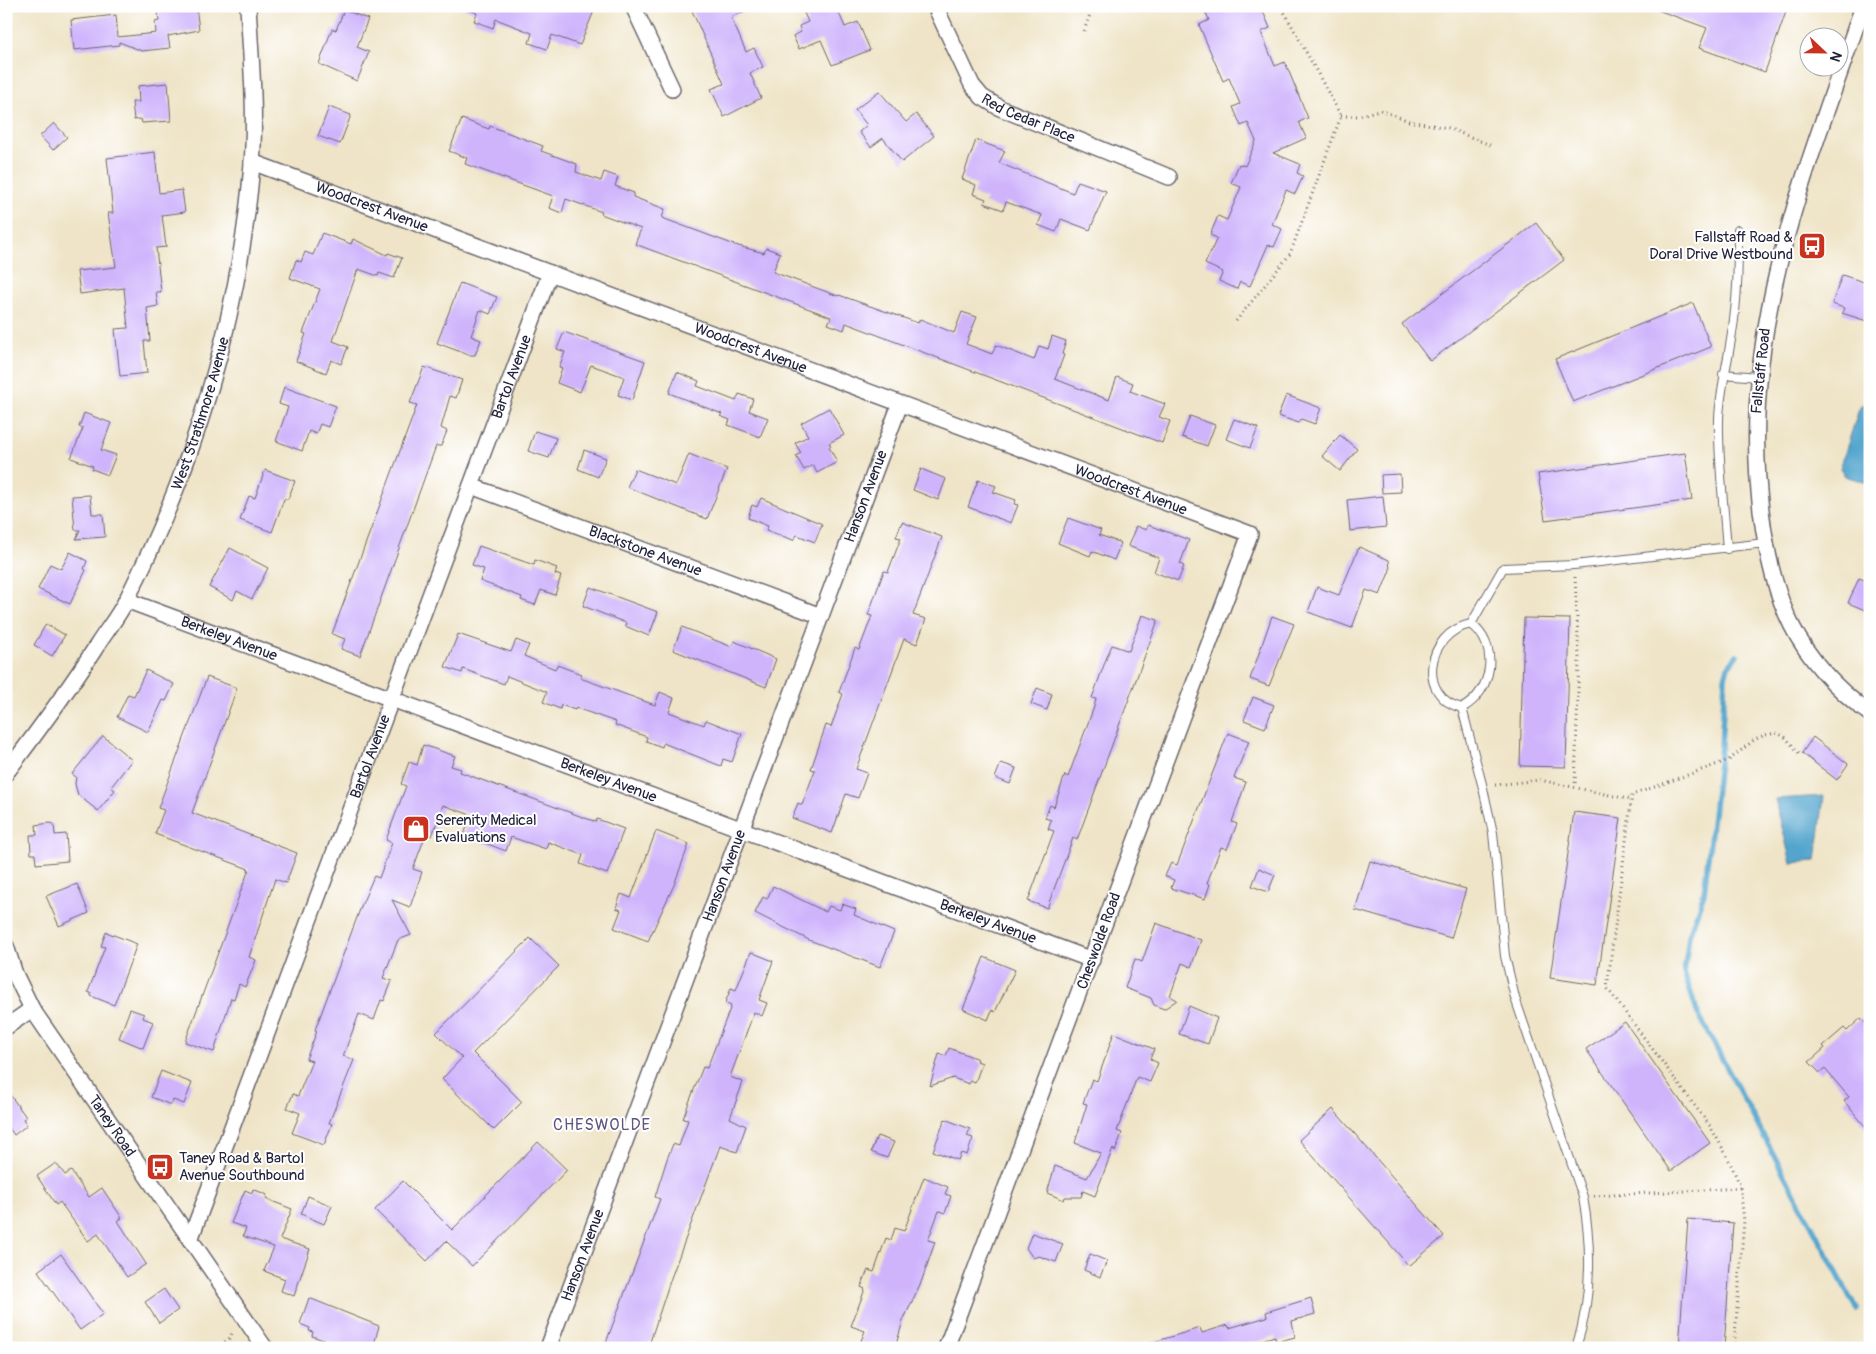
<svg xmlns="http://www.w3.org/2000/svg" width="1876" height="1354" viewBox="0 0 1876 1354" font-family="Pangolin,sans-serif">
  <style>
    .water { fill: #52a5ce; stroke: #3a6484 }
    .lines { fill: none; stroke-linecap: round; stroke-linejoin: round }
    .stream { stroke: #52a5ce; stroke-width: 5.5 }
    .building { fill: #cfb4fc }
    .service-casing { stroke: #6a666c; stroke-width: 10 }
    .minor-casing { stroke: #6a666c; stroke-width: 18 }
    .path { stroke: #6a666c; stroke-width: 3; stroke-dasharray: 1 4; stroke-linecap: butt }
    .service { stroke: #fff; stroke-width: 8 }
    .minor { stroke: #fff; stroke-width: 15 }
    .labels { text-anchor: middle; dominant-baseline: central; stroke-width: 4; stroke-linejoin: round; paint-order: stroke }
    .street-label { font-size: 15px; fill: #22223b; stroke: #fff }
    .poi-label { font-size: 15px; fill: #22223b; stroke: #fff; text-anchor: start }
    .neighbourhood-label { font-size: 16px; letter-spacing: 1px; fill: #5f557f; stroke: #fff }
  </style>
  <rect width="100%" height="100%" fill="#fff"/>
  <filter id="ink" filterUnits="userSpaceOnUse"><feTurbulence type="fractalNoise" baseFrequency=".02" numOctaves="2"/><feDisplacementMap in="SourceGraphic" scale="10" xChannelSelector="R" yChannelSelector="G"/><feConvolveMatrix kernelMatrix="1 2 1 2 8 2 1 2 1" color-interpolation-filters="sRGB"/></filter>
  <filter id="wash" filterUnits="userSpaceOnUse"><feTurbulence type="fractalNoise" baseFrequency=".0096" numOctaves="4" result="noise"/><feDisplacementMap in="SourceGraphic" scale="20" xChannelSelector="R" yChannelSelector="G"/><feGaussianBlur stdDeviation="1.12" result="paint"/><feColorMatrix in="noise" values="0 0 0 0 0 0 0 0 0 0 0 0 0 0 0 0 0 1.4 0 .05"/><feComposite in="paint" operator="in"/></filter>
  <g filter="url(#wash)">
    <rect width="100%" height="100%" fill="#efe4c7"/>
    <!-- water -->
    <path class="water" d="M1862,405L1870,406V484L1845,476L1840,468L1859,409Z
      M1824,796L1816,861L1791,863L1775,799Z"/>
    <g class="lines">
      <!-- stream -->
      <path class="stream" d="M1737,655L1728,667L1725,678L1721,746L1704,893L1689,936L1684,973L1698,1014L1857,1310"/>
    </g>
    <g id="blocks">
      <!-- building -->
      <path class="building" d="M163,6H196L199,30L168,36L170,48L142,51L119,42V45L74,50L71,20L116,15L118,37L156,33L155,22L159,21L158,13Z
        M465,6H596L580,45L552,35L547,49L529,43L532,33L496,19L493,28L474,21L477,13L464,8Z
        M690,6H756L731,17L746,52L754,48L763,67L750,73L761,98L724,117L711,89L724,84Z
        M801,6H836L845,27L858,22L870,50L832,65L821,40L799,49L793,36L801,32L799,26L808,22Z
        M1203,6H1254L1257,12L1262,9L1270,28L1261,32L1275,66L1285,62L1308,118L1299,122L1306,138L1273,153L1300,164L1297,173L1303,176L1295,194L1286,190L1272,224L1282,229L1274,247L1268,245L1250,286L1240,282L1237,289L1219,281L1223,272L1205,264L1217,238L1210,235L1218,216L1227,220L1241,187L1231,183L1239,164L1245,166L1256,141L1248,123L1241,126L1233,107L1240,104L1229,78L1223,81L1199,25L1209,20Z
        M1652,6H1788L1765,72L1699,48L1707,28L1652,8Z
        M344,10L368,19L357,47L369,52L357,81L319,64L332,29L336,30Z
        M168,83L171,121L142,123L141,119L134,120L132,102H139L138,86Z
        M879,91L906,122L916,114L934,136L902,162L883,138L871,147L859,132L867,125L855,110Z
        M329,107L351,115L340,144L318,136Z
        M462,119L489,129L490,126L543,146L541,151L577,164L576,172L601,181L604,172L618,177L615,186L634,193L633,197L665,209L662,218L735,245L764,253L766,248L780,253L773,272L838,296L839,295L918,323L920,319L954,333L962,312L977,317L966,344L992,354L996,345L1034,360L1039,346L1048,349L1052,336L1066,341L1062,354L1064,355L1055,379L1109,400L1117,377L1133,383L1130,391L1165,404L1159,417L1170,421L1162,443L846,323L844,330L828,324L831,317L635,244L641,229L601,214L602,212L566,199L562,213L549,208L553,196L465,164L467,158L449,151Z
        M54,123L67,137L53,150L40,136Z
        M976,140L1005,151L999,163L1073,193L1078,181L1106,191L1090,230L1061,219L1056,232L1038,225L1042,215L1006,202L1003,210L984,203L986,199L973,194L976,185L962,179Z
        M155,152L159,193L182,190L185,212L162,215L166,247L156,248L161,292H156L158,306L147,308L150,341H144L147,373L120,376L115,329L128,328L124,288L80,294L77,271L116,267L108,213H113L107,158Z
        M1536,223L1564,260L1430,361L1402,324Z
        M322,233L351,244L353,239L387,255L388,253L402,258L394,278L379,273L378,276L358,269L333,341L348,347L341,364L331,360L326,373L296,361L306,334L303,333L320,289L290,278L296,260L301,262L305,252L313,255Z
        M1842,275L1870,284V322L1842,313L1844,308L1832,304Z
        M460,283L497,297L490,314L480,310L471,336L481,340L475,355H469L437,343Z
        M1693,303L1711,347L1573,402L1555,359Z
        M564,332L645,361L632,400L618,395L624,377L591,365L580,392L557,383L562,368L559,367L565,352L557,349Z
        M424,367L462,380L456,398L450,396L441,428L447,431L441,446H436L360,656L341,649L345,639L332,634L417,405L410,403Z
        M677,372L699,381L697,386L736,401L739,394L753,399L749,411L768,418L760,437L728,425L730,420L720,416L722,414L669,393Z
        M284,387L336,406L328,427L320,424L316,434L309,431L302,451L276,441L288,407L279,404Z
        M1286,395L1321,408L1315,424L1301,419L1299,423L1278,416Z
        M829,408L844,435L829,443L831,446L829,447L837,462L817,473L813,465L804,470L796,456L801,453L795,443L808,436L801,423Z
        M84,413L111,423L101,450L116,455L108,475L92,469L93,466L71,458L83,428L79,427Z
        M1190,416L1215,425L1207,446L1182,437Z
        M1234,419L1258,428L1250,448L1226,439Z
        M535,431L556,438L549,458L528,451Z
        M1340,435L1357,449L1340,471L1322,456Z
        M584,450L606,458L598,477L578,469Z
        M1685,453L1692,500L1545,520L1538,474Z
        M689,454L727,469L707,519L627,487L635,469L676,485Z
        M921,469L946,479L938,500L913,490Z
        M265,470L295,481L288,499H284L272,532L240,520L249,496L255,498Z
        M1400,474L1401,492L1382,493L1381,475Z
        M978,480L996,486L993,492L1016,500L1014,504L1018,505L1011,523L968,507Z
        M90,495L92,514H103L105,537L76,539L80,530H75L72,496Z
        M1383,496L1386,527L1350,531L1347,500Z
        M761,498L822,524L815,542L797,535L793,540L766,530L768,526L748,518L752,505L757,507Z
        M1068,518L1101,530L1099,535L1121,543L1114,560L1092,551L1090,556L1058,543Z
        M902,522L942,537L913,615L926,619L917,644L904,639L856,769L867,773L858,798L846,794L832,833L792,818L798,803L802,805L815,770L811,769L826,725L831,727L843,694L839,692L855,648L859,650L872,616L868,615L881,579L884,571L888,572L901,538L896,537Z
        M1148,525L1189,540L1180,564L1184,566L1178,581L1154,572L1159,558L1128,546L1136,526L1146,530Z
        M479,546L534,565L535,560L557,568L555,574L561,576L555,595L541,590L535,605L521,600L522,597L480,581L484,569L472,565Z
        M1359,547L1389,560L1390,570L1380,595L1366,590L1352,628L1308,612L1317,587L1339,595Z
        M230,548L268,568L252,599L237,591L233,600L209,587Z
        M70,552L87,561L84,569L86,570L70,604L38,589L50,564L61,569Z
        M1859,578L1870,582V612L1848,603Z
        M590,587L658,612L649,636L625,626L626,623L583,606Z
        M1142,615L1158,620L1077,840L1073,838L1047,908L1028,901L1054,831L1048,829L1051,820L1045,818L1050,805L1054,807L1065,775L1068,777L1094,707L1096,699L1092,698L1108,654L1112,645L1129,651Z
        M1272,616L1294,624L1269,686L1250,679Z
        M1524,618L1570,619L1566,767L1520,766Z
        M46,624L65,635L52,656L34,645Z
        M682,627L732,647L734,641L776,659L766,687L673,650Z
        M458,634L511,652L516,640L529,645L524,656L555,669L557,665L581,674L580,678L655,705L660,692L674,698L669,712L704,725L706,720L742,734L732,762L723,759L721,766L663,743L662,747L646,741L647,737L615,725L616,722L576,708L575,710L561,705L560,709L543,702L547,692L507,676L504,684L463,669L462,673L445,667Z
        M146,670L174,684L166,701L163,700L148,732L117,717L128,694L134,696Z
        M207,677L237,688L192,813L297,853L286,883L275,879L249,957L256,960L245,987L239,984L234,999L231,998L214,1052L185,1042L249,869L155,834L164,810L158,808Z
        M1037,688L1052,694L1047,710L1031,704Z
        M1253,697L1274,705L1265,728L1244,720Z
        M1228,733L1249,741L1234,778L1246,782L1232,822L1237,824L1227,849L1221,847L1207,883L1210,884L1205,899L1171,888L1174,880L1165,876L1171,863L1177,865Z
        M103,736L132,760L111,787L115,790L98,811L78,795L75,784L76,777L72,774Z
        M1813,737L1848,764L1837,780L1802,753Z
        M423,745L455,756L451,766L461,769L460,772L596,822L597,819L624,829L607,874L580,864L583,855L548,842L546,849L511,837L506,851L464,835L471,815L443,805L432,836L426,834L413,869L422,872L410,907L392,900L411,935L398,940L394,950L383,978L392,981L384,1001L381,1000L374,1020L359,1014L343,1056L354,1060L329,1123L332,1124L324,1145L292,1133L300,1113L287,1108L293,1094L298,1096L312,1061L306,1059L317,1031L315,1030L362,904L374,876L379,878L392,843L386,840L406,786L401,784L409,762L417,765Z
        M1001,763L1016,768L1010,784L995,778Z
        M1574,812L1621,818L1597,985L1550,978Z
        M50,823L54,824L55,835L66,834L68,861L36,864L35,854H31L30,835H37L36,825Z
        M656,831L689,844L674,885L648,941L614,928L621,910L616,908L621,894L631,898Z
        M1370,861L1466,889L1451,938L1355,910Z
        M1259,868L1275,875L1268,892L1252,886Z
        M77,884L89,913L59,926L46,896Z
        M773,886L826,912L829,906L840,910L842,904L856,909L854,915L894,932L880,967L809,940L755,913L763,897L767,899Z
        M1156,923L1201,940L1191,967L1182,963L1170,996L1177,1000L1164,1009L1154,1005L1151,998L1125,988L1135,959L1142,962Z
        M106,932L137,944L114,1005L91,996V993L88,992L105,947L101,946Z
        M530,938L559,966L473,1053L522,1102L494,1130L442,1079L462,1058L436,1033Z
        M751,952L773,961L759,1000L767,1003L762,1016L754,1012L730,1077L743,1082L730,1118L746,1126L737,1152L720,1146L671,1278L648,1348H604L660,1199L655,1197L667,1159L673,1144L679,1146L688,1120L683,1119L688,1105L703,1067L707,1068L731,1006L725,1003L731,988L736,990Z
        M984,957L1015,970L995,1012L992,1010L988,1020L963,1009Z
        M1189,1006L1217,1018L1208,1044L1179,1034Z
        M130,1009L144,1014L143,1018L153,1022L143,1048L119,1038Z
        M1861,1018L1870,1029V1132L1844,1101L1849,1097L1825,1069L1820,1073L1809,1062L1825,1048L1823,1046L1844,1028L1847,1031Z
        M1625,1022L1710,1143L1671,1171L1586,1049Z
        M1114,1033L1154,1049L1150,1059L1158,1063L1150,1082L1137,1077L1117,1131L1122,1133L1115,1152L1113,1148L1095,1196L1083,1191L1081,1197H1065L1064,1200L1047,1193L1055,1166L1087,1178L1101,1153L1075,1143L1087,1104L1083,1103L1092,1079L1097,1081Z
        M949,1048L978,1059L977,1061L982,1063L975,1083L970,1081L969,1084L953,1078L930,1086L939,1054L946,1056Z
        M161,1071L192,1083L184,1104L173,1100L171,1105L151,1097Z
        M6,1089L26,1117L23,1119L27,1125L14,1135L6,1124Z
        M1333,1109L1444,1236L1409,1266L1299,1140Z
        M945,1119L970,1129L967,1136L973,1138L967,1155L961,1153L958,1160L933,1151Z
        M877,1136L894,1142L887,1158L871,1152Z
        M538,1142L567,1170L472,1266L446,1241L427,1261L375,1210L403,1181L452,1230Z
        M56,1163L65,1175L71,1171L89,1197L102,1188L122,1218L118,1221L146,1264L127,1277L98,1234L88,1241L60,1202L56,1205L37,1176Z
        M924,1177L948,1187L945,1194L951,1196L945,1213L939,1211L928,1240L935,1242L922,1280L903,1321L895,1348H858L865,1331L851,1326L865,1289L861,1287L868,1270L874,1272L886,1238L891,1240L895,1228L904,1231Z
        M253,1189L267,1195L266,1198L274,1202L292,1209L280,1239L310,1249L294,1296L281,1291L285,1279L264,1271L274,1247L243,1236L246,1228L231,1223L245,1190L252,1193Z
        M308,1196L332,1206L324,1224L301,1214Z
        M1688,1219L1733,1223L1724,1348H1679Z
        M1032,1233L1063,1244L1056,1262L1039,1256L1033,1258L1026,1248Z
        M61,1254L103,1314L80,1330L38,1271Z
        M1090,1254L1107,1261L1100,1277L1084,1270Z
        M164,1289L178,1310L159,1323L145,1302Z
        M309,1298L379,1326L373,1348H346L312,1336L313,1332L309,1331L310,1328L300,1324Z
        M1311,1298L1315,1314L1292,1321L1295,1337L1276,1342L1275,1336L1235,1348H1148L1147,1344L1200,1328L1202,1333L1228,1325L1229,1328L1267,1317L1266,1312Z"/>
    </g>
  </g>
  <g filter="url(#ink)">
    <use href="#blocks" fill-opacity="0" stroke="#6a666c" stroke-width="1"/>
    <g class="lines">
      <!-- service casing -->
      <g class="service-casing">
        <path id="service" d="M1723,374L1758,377
          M1727,549C1724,506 1718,462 1719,419C1720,390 1728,362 1732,333C1738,298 1738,264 1738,230
          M1471,624L1503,568L1574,565L1765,543
          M1471,624C1500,645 1493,692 1462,708C1417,698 1425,633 1471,624Z
          M1462,708L1483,788L1493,833L1505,956L1515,998L1583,1197C1592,1247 1592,1299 1576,1348"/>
      </g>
      <!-- minor casing -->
      <g class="minor-casing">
        <g id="minor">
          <path d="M633,6L672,89"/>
          <path id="s1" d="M935,6L972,85L982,97L1000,108L1169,177"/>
          <path d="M1863,6C1806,174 1738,328 1761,510C1772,600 1795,659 1870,714"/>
          <path id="s2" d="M252,162L1250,534L946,1348"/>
          <path id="s3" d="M471,486L821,616"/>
          <path id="s4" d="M126,600L1092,960"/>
          <path id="s5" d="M6,773C38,731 69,689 98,644C107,630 119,615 127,599C195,464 240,315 252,164C256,111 251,59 248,6"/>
          <path id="s6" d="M6,946L15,974L32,1009L265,1348"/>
          <path d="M6,1027L32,1009"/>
          <path id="s7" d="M190,1240L550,273"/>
          <path id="s8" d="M548,1348L900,404"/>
        </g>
      </g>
      <!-- path -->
      <path class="path" d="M1084,31L1093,6
        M1341,116H1358L1380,110L1409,121L1448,128L1490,145
        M1236,321L1290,254L1341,116L1281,6
        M1575,577L1579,658L1575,786
        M1495,785L1540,780L1632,800
        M1594,1196L1740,1188
        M217,1348L230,1338L233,1330
        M1734,1348L1744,1221L1740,1185L1727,1156L1710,1126L1607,988L1632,795L1729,760L1754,740L1765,735L1777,733L1785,737L1800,754"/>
      <!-- service -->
      <use href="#service" class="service"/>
      <!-- minor -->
      <use href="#minor" class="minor"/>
    </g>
  </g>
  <!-- icons -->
  <defs>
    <g id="bus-square" transform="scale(1.4375)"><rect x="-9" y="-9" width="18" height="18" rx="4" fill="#c8321e" stroke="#fff"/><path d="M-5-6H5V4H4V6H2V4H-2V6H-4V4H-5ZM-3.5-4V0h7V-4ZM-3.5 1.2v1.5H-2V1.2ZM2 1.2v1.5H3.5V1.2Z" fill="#fff"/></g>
    <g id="shop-square" transform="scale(1.4375)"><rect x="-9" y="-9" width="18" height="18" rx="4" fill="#c8321e" stroke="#fff"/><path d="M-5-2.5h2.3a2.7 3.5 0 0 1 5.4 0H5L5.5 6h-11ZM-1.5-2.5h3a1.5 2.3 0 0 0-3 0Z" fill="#fff"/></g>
  </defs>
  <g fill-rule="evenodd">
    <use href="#bus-square" x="1812" y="246"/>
    <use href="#shop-square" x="416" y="829"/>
    <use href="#bus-square" x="160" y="1167"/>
  </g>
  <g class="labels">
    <!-- street labels -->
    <g class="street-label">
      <text stroke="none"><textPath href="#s1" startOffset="154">Red Cedar Place</textPath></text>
      <text stroke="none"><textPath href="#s2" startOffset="128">Woodcrest Avenue</textPath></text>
      <text stroke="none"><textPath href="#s2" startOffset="532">Woodcrest Avenue</textPath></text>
      <text transform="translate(1761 371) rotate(-84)">Fallstaff Road</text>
      <text stroke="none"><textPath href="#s7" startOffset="921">Bartol Avenue</textPath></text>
      <text stroke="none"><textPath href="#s5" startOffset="412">West Strathmore Avenue</textPath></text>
      <text stroke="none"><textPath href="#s2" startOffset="938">Woodcrest Avenue</textPath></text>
      <text stroke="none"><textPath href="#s8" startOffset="909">Hanson Avenue</textPath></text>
      <text stroke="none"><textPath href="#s3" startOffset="186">Blackstone Avenue</textPath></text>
      <text stroke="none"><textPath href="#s4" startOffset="110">Berkeley Avenue</textPath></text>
      <text stroke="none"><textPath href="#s7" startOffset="516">Bartol Avenue</textPath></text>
      <text stroke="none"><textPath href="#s4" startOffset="515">Berkeley Avenue</textPath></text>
      <text stroke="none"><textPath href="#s8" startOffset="504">Hanson Avenue</textPath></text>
      <text stroke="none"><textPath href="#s4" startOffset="920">Berkeley Avenue</textPath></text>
      <text transform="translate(1099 941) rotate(-70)">Cheswolde Road</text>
      <text stroke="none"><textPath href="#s6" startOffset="210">Taney Road</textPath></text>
      <text stroke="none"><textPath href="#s8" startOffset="99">Hanson Avenue</textPath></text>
    </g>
    <!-- poi labels -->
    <g class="poi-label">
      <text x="1793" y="237" text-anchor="end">Fallstaff Road &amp;<tspan x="1793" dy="17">Doral Drive Westbound</tspan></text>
      <text x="435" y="820">Serenity Medical<tspan x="435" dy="17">Evaluations</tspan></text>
      <text x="179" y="1158">Taney Road &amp; Bartol<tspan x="179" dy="17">Avenue Southbound</tspan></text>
    </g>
    <!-- neighbourhood labels -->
    <g class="neighbourhood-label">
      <text x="602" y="1125">CHESWOLDE</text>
    </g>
  </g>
  <!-- margin -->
  <rect width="1876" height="1354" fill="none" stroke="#fff" stroke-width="25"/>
  <!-- north arrow -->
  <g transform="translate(1824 52) rotate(112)"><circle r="24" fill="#ffffff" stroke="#a7a7b1"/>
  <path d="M0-4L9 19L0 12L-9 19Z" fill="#c8321e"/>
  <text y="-8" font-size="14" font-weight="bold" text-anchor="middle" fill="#22223b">N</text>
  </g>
</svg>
